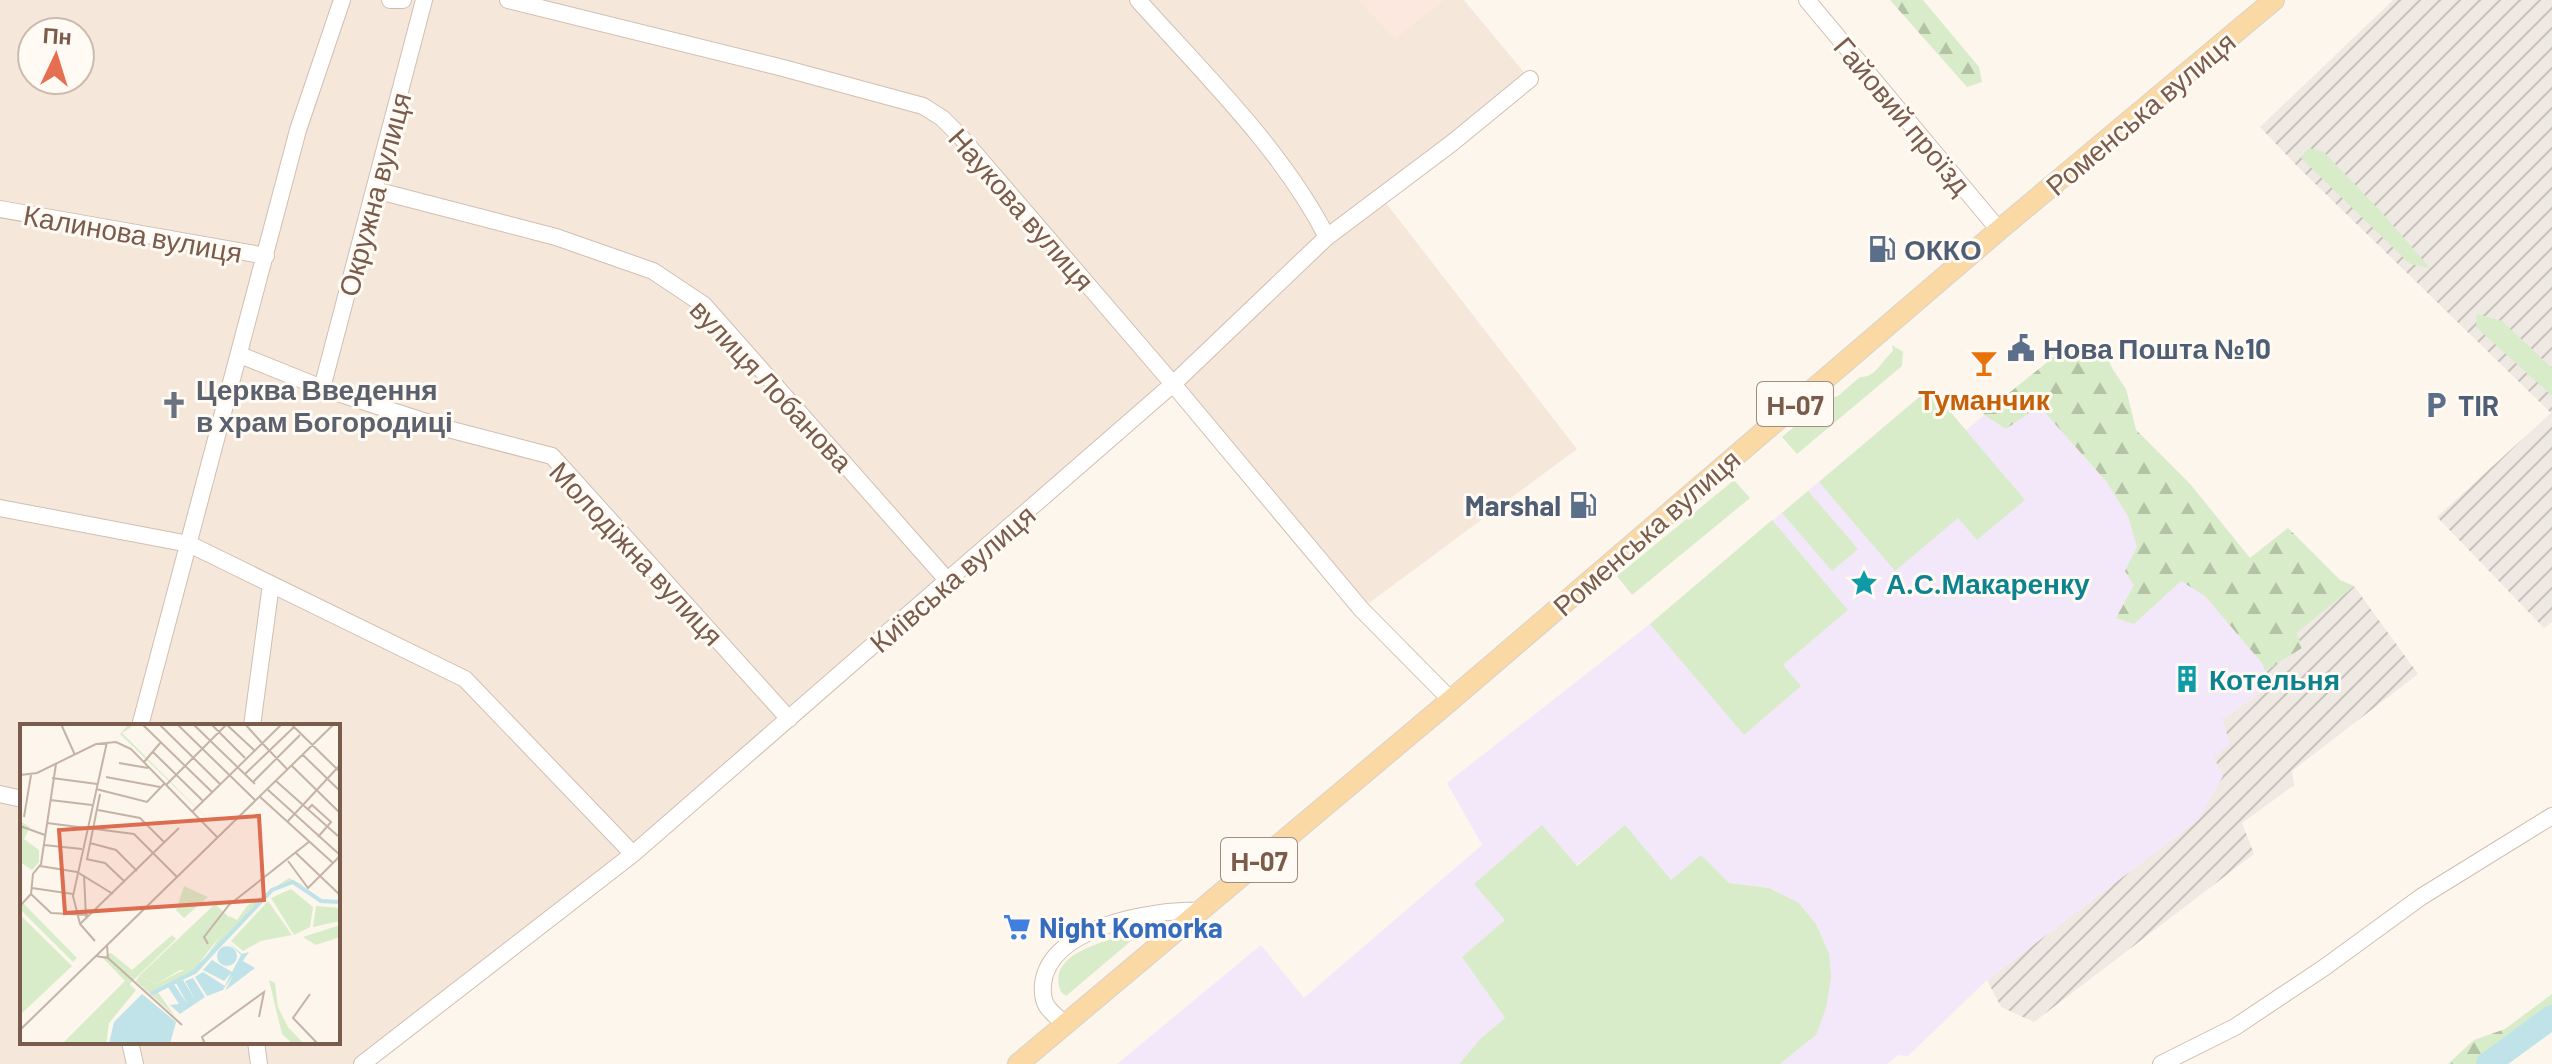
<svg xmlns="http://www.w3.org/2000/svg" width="2552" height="1064" viewBox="0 0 2552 1064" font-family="Barlow,sans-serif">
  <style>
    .residential { fill: #f5e8da; fill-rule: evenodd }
    .commercial { fill: #fde8e0 }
    .industrial { fill: url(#industrial-furrows) }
    .education { fill: #f3e8fa }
    .green { fill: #d8ecc9 }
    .forest { fill: url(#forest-firs) }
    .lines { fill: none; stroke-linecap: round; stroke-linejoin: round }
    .river { stroke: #bfe3e8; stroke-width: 24 }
    .minor-casing { stroke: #d1beb0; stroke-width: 18 }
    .major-casing { stroke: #dad1cd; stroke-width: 22 }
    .minor { stroke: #fff; stroke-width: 16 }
    .major { stroke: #fbd9a5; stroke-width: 20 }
    .labels { text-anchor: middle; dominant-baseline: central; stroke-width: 6; stroke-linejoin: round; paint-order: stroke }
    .shield { fill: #fffaf3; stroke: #a28b7f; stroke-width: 2 }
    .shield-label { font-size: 26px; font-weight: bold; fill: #7a5c4d }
    .street-label { font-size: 28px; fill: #7a5c4d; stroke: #fffaf3 }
    .service-label { font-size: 28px; font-weight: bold; fill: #4e5e75; stroke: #fffaf3; text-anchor: start }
    .worship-label { font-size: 28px; font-weight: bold; fill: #5b616d; stroke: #fffaf3; text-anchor: start }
    .food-label { font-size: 28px; font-weight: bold; fill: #c56008; stroke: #fffaf3 }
    .culture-label { font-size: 28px; font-weight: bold; fill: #0d838f; stroke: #fffaf3; text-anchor: start }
    .shop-label { font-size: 28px; font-weight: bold; fill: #366cbe; stroke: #fffaf3; text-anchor: start }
    .inset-river { fill: none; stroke: #bfe3e8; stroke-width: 4 }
    .inset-road { fill: none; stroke: #c5b3a7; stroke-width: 2 }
    .view { fill: #dc6d51; fill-opacity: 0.15; stroke: #dc6d51; stroke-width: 4 }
    .inset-edge { fill: none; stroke: #7a5c4d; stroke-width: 4 }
  </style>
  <defs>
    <pattern id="industrial-furrows" width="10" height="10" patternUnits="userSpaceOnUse" patternTransform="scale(2)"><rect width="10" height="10" fill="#efe9e4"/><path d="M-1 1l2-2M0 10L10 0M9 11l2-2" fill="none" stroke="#c7c0bb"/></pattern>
    <pattern id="forest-firs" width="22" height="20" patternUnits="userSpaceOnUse" patternTransform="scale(2)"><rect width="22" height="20" fill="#d8ecc9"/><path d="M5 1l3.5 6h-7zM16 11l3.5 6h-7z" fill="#b4c2a5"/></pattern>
  </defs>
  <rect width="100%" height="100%" fill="#fdf6ec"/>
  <!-- residential -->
  <path class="residential" d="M0,0H1362L1395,38L1443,0H1464L1532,82L1386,203L1577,449L1361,609L1173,385L633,854L362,1064H0ZM32,32H80V80H32ZM22,726H338V1042H22Z"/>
  <!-- commercial -->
  <path class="commercial" d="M1359,0H1443L1395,39Z"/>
  <!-- industrial -->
  <path class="industrial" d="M2393,0H2552V622L2544,628L2437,517L2551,413L2298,167L2260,127Z
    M2354,586L2418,674L2292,771L2294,785L2242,823L2254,854L2034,1022L2001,1007L1987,980L2199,819L2222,719L2270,686L2265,671L2301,648L2297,633Z"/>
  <!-- education -->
  <path class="education" d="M2101,344L2113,370L2126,389L2136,430L2190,484L2250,558L2288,528L2340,580L2354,586L2297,633L2302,648L2265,671L2271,686L2222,719L2230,743L2214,757L2223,776L2199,819L1987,980L1908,1056L1898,1055L1887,1064H1780L1816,1035L1829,953L1816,924L1799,903L1769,888L1729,883L1701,856L1671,881L1625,826L1462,957L1505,1018L1482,1037L1459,1064H1117L1261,945L1304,998L1482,845L1447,783L1650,624L1930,388L1966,430L2066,347Z"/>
  <!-- green -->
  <path class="green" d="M2309,148L2324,152L2383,214L2430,268L2410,264L2301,158Z
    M2477,314L2502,321L2552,368V396L2476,327Z
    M1892,345L1903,352L1902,366L1797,454L1782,437L1824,401L1838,396L1860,377C1876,378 1882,360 1893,351Z
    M1930,388L2025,500L1977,540L1958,518L1895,571L1819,482Z
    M1734,480L1750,498L1632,595L1617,576Z
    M1808,491L1858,549L1832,571L1782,513Z
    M1772,520L1848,610L1783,665L1801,686L1744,735L1650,624Z
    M1542,825L1577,866L1625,825L1671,880L1701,855L1729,883L1769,888L1799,903L1816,924L1829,953L1831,977L1826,1008L1816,1035L1780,1064H1459L1482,1037L1505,1018L1462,957L1505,920L1474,884Z
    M1137,931L1138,935L1066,996L1061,992C1044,952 1110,941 1137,931Z"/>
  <!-- forest -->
  <path class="forest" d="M1890,0H1923L1979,67L1982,82L1967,87Z
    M2101,344L2113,370L2126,389L2136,430L2190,484L2250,558L2288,528L2340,580L2354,586L2297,633L2302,648L2265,671L2262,663L2205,596L2181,581L2134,624L2116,618L2134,585L2125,571L2137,547L2128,516L2106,481L2039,406L2006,429L1983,414L2066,347Z
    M2552,994V1024C2530,1036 2510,1046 2491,1064H2448L2474,1040L2505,1029Z"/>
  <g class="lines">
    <!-- river -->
    <path class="river" d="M2488,1064L2552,1017"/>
    <!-- minor casing -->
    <g class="minor-casing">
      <path id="minor" d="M390,0H403
        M508,0L783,68L923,106L942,118L960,136L1173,384L1361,609L1451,700
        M1138,0C1205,75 1281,148 1327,237
        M1807,0L1999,230
        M375,190L556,237L653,271L704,305L948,581
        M0,209L266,256
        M240,355L322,388L448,429L552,456L789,719
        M322,388L424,0
        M0,508L189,544L465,679L633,854
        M140,726L298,130L342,0
        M252,726L271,584
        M0,794L22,799
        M1065,1024C1050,1011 1041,1006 1043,984C1049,927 1153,909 1199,911
        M130,1042L135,1064
        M256,1042L259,1064
        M362,1064L633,854L1173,384L1327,237L1452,143L1530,79
        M2161,1064L2235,1027L2325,967L2421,897L2552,816"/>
    </g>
    <!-- major casing -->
    <g class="major-casing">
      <path id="major" d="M1018,1064L1451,700L1999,230L2274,0"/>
    </g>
    <!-- minor -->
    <use href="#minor" class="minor"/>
    <!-- major -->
    <use href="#major" class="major"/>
  </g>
  <!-- icons -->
  <defs>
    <g id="fuel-bare" transform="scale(2.16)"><path d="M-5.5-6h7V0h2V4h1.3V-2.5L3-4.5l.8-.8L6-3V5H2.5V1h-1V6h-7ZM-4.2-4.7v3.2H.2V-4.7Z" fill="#5c6f8a" stroke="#fffaf3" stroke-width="2.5" paint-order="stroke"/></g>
    <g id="civic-bare" transform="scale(2.16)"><path d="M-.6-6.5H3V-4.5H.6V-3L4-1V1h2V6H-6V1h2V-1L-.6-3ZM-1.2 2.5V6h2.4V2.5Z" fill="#5c6f8a" stroke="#fffaf3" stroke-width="2.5" paint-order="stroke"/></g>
    <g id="bar-bare" transform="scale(2.16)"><path d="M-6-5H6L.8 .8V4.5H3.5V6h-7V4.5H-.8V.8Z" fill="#e8710a" stroke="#fffaf3" stroke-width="2.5" paint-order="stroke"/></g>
    <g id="church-bare" transform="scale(2.16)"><path d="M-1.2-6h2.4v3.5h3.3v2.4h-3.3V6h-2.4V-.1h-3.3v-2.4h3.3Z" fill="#6b7280" stroke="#fffaf3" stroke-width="2.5" paint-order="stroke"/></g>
    <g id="parking-bare" transform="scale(2.16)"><path d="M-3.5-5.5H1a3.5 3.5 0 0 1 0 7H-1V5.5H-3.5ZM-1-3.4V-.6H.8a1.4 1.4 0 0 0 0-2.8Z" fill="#5c6f8a" stroke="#fffaf3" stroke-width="2.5" paint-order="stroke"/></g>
    <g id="sight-bare" transform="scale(2.16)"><path d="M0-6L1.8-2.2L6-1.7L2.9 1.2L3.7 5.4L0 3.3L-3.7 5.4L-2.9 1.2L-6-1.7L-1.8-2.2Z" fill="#0f9aa8" stroke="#fffaf3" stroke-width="2.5" paint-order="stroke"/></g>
    <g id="building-bare" transform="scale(2.16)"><path d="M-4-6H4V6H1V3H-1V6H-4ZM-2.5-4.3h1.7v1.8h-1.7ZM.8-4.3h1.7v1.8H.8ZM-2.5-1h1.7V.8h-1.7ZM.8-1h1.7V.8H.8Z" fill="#0f9aa8" stroke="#fffaf3" stroke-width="2.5" paint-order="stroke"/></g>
    <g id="supermarket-bare" transform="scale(2.16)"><path d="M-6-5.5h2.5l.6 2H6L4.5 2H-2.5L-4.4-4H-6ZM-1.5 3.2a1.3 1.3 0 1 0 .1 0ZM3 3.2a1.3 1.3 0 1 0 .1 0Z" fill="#3f7fe0" stroke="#fffaf3" stroke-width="2.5" paint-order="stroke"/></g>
  </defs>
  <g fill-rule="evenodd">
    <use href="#fuel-bare" x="1882" y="249"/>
    <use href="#civic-bare" x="2021" y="348"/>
    <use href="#bar-bare" x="1984" y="363"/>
    <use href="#church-bare" x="174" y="405"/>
    <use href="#parking-bare" x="2436" y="405"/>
    <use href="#fuel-bare" x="1583" y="505"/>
    <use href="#sight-bare" x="1864" y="583"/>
    <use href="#building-bare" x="2187" y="679"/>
    <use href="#supermarket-bare" x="1017" y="927"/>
  </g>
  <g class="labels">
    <!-- shield labels -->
    <g class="shield">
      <rect x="1757" y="382" width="76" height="44" rx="6"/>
      <rect x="1221" y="838" width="76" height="44" rx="6"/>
    </g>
    <g class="shield-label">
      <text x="1795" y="404">Н-07</text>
      <text x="1259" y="860">Н-07</text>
    </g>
    <!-- street labels -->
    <g class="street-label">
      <text transform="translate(2140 113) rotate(-40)">Роменська вулиця</text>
      <text transform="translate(1903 115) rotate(50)">Гайовий проїзд</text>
      <text transform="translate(374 194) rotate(-75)">Окружна вулиця</text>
      <text transform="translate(1022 209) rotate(49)">Наукова вулиця</text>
      <text transform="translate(133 233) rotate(10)">Калинова вулиця</text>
      <text transform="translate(772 385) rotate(47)">вулиця Лобанова</text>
      <text transform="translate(1646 532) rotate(-41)">Роменська вулиця</text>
      <text transform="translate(637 553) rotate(47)">Молодіжна вулиця</text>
      <text transform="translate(952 578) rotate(-41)">Київська вулиця</text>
    </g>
    <!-- service labels -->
    <g class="service-label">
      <text x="1904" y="249">ОККО</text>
      <text x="2043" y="348">Нова Пошта №10</text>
      <text x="2458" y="405">TIR</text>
      <text x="1561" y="505" text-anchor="end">Marshal</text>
    </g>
    <!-- worship labels -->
    <g class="worship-label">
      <text x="196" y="389">Церква Введення<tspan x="196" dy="32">в храм Богородиці</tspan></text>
    </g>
    <!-- food labels -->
    <g class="food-label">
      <text x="1984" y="399">Туманчик</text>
    </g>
    <!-- culture labels -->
    <g class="culture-label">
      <text x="1886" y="583">А.С.Макаренку</text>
      <text x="2209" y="679">Котельня</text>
    </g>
    <!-- shop labels -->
    <g class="shop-label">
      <text x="1039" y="927">Night Komorka</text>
    </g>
  </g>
  <!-- overview -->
  <g transform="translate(20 724)">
    <rect width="320" height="320" fill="#fdf6ec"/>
    <path d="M164,162L188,173L164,194L156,186ZM320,201V213L296,221L283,213Z" fill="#d8ecc9"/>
    <path d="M109,0H116L102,9L195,102L100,10ZM0,97L10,103L4,115L19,126V138L12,146L0,138ZM269,154L284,162L271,158L248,169L177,249L137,267L155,292L116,257L119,252L136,260L184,236L211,196L209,192L217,196L227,182ZM3,179L57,234L53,238L0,185ZM152,211L156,215L48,320H42L105,257L82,233L91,229L112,246ZM249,256L255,259L258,283L268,303L284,320H273L262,310Z" fill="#d8ecc9"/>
    <path d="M271,165L293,183L290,203L274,211L251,174ZM248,177L272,211L241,217L223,227L211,217ZM296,182L320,184V197L293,203Z" fill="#d8ecc9"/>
    <path d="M195,180L212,196L174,246H160L136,260L119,252ZM0,191L52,242L0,291ZM107,258L116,266L89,299L86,320H48Z" fill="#d8ecc9"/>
    <path d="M209,219L222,230L229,228L203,266L187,272L175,253L183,248L205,262L211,249L204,257L183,246L192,236L212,248L221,231ZM197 232a10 10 0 1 1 20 0a10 10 0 1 1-20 0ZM221,236L235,244L206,266V265ZM173,254L185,273L160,290L150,281L159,280L148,263L154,260L168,281L156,259L163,256L176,277L165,257ZM122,270L156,298L150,320H89L94,298Z" fill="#bfe3e8"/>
    <path class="inset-river" d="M131,270L174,248L252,166L273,158L301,177L320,178"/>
    <path class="inset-road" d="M41,0L55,31M122,0L192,68M139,0L200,60M157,0L235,76M173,0L235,60M191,0L225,34M206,0L234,26M225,0L242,19M271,0L319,47M242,19L267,45M133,28L183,77M283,31L320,67M124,38L141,18M99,39L128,44M271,41L320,89M225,50L274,3M0,51L17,49L76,20L96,18L111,25L197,113M86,53L140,63M32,54L77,60M256,57L318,112M233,58L280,11M146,61L207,0M76,65L127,78L144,60M247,65L320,131M239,72L313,139M30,76L72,81M288,85L292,81L311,98L298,113M78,86L120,94L144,118M172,88L262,0M4,93L11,51M268,97L320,41M27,99L66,104M0,102L25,111M68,104L114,110L157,153M70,119L96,126L117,147M24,121L62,125M276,129L320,171M66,135L85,139L105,158M67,135L80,70M268,137L288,164L320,132M20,142L57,148L93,170M64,151L66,193M12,164L53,170M11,170L31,189L68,191M0,182L11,170L13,150L21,140L36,40M60,200L159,104M75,217L60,200L53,172L87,18M188,220L184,213L209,181L290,117M76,232L88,234L87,221M88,234L162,301M290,270L273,294L298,320M0,306L314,0M185,320L182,313L244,268L239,293"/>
    <path class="view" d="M239,92L244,176L45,189L39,106Z"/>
    <rect width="320" height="320" class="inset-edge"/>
  </g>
  <!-- north arrow -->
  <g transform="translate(56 56) rotate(4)"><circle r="38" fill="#fffaf3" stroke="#cabbb1" stroke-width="2"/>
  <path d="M0-6L14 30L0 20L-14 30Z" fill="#e76f51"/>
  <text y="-12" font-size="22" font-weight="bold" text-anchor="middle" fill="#7a5c4d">Пн</text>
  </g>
</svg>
